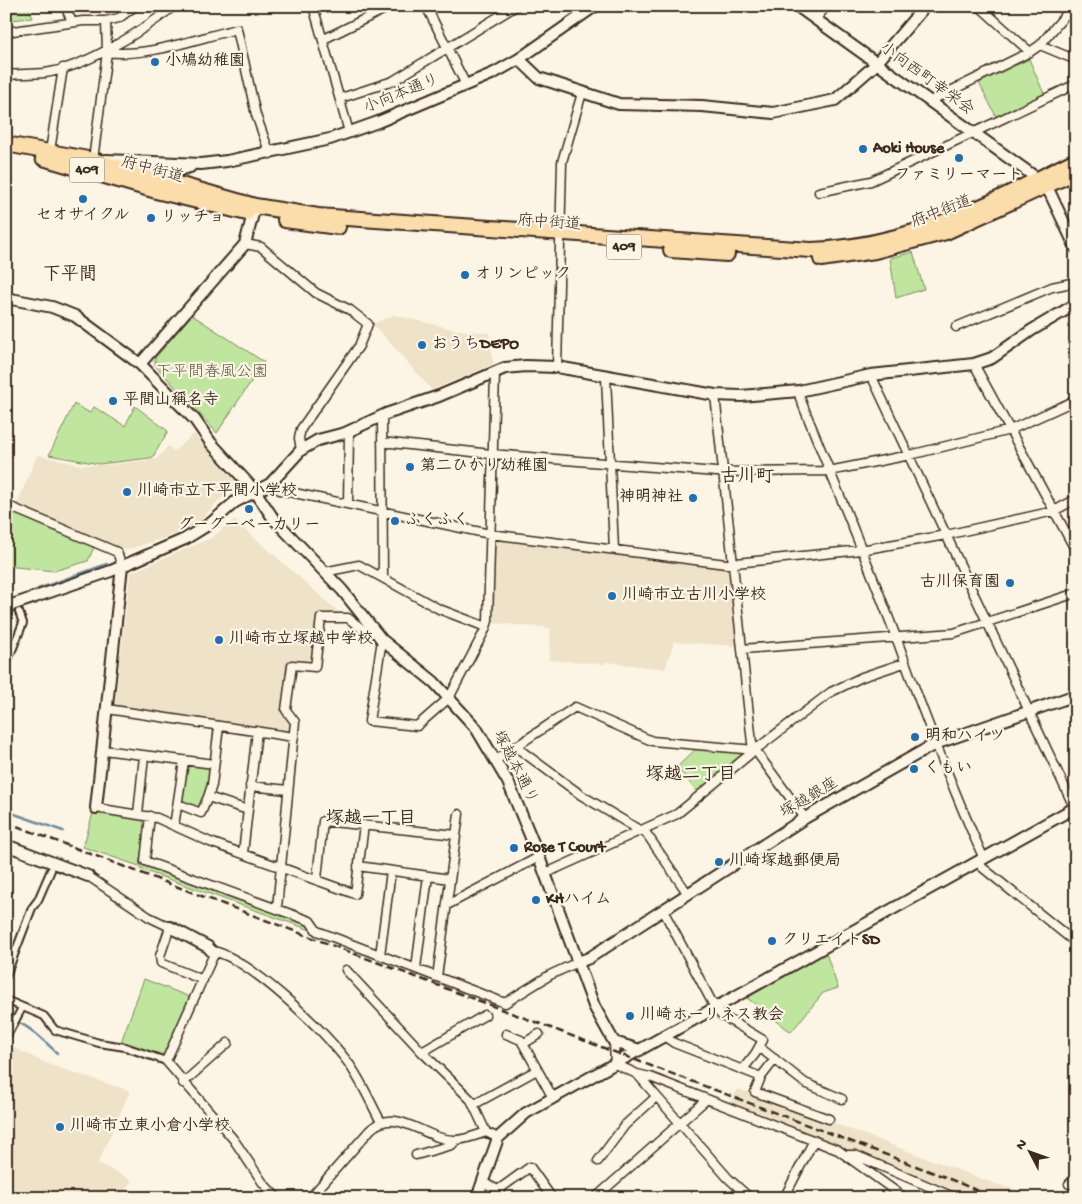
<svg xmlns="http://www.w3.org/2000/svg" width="1082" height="1204" viewBox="0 0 1082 1204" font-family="'Gochi Hand','Klee One',sans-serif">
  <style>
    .built { fill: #eee2c8 }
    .green { fill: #bfe59f; stroke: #7d885e }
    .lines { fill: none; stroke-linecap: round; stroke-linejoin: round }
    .stream { stroke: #718a9e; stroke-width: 2.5 }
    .pedestrian-casing { stroke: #3b2a1e; stroke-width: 10 }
    .minor-casing { stroke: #3b2a1e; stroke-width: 11 }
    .tertiary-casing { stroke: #3b2a1e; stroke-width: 14 }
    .trunk-casing { stroke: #3b2a1e; stroke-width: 18 }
    .pedestrian { stroke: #fcf5e5; stroke-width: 6 }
    .minor { stroke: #fcf5e5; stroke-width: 8 }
    .tertiary { stroke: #fcf5e5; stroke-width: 10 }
    .trunk { stroke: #fbddab; stroke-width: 14 }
    .rail { stroke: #3b2a1e; stroke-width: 2.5; stroke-dasharray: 8 4; stroke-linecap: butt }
    .poi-dot { fill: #1f6fb2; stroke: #fcf5e5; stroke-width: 2 }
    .labels { text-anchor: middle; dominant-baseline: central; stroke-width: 4.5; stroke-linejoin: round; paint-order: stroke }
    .shield { fill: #fcf5e5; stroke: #75675a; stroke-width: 1 }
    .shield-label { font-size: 15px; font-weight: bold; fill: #3b2a1e }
    .poi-label { font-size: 16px; font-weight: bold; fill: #3b2a1e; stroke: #fcf5e5; text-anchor: start }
    .street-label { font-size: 16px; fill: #3b2a1e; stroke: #fcf5e5 }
    .park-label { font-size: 16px; fill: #5c593e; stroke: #fcf5e5 }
    .neighbourhood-label { font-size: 18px; font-weight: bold; fill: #3b2a1e; stroke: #fcf5e5 }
  </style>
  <rect width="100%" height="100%" fill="#fcf5e5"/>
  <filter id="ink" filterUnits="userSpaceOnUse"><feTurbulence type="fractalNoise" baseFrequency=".02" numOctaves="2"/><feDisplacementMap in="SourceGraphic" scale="10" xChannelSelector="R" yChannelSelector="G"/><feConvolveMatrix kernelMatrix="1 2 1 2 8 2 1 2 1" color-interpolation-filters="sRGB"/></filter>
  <g filter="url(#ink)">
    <!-- built -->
    <path class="built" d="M394,315L457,330L489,333L493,364L432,390L373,324Z
      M194,434L239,486L218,501L198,523L176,534L126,550L17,504L37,455L82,465H107L157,459L168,446L174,451Z
      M234,520L341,614L322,615L312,664L289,662L282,711L290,722V733L117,707L115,705L130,573L211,538Z
      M497,539L728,569L737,644L736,646L674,642L665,669L606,662L604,664L549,660L551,628L492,623L494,542Z
      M6,1044L48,1064L130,1091L98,1163L132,1180L120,1198H6Z
      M737,1089L767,1098L998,1185L1047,1198H968L731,1105Z"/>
    <!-- green -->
    <path class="green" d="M11,6H28L33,18L8,20Z
      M1029,59L1045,96L997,118L979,83Z
      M913,252L924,289L896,298L890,258Z
      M192,315L264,362L217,433L155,365V358Z
      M74,404L90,413L94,407L125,426L135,406L168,431L153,457L150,458L99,464L49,455Z
      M6,509L94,547L88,561L54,571L6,566Z
      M697,748L749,752L698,793L677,767Z
      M186,765L209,768V786L199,808L181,801Z
      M93,813L144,819L146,822L139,866L83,847Z
      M141,864L304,923L313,931L140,869Z
      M826,953L838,988L823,993L791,1032L747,998Z
      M144,979L190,997L162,1058L121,1042Z"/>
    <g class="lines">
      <!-- stream -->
      <path class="stream" d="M38,589L107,564
        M6,612L37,603
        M6,811L63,831
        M6,1018C27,1023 41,1038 57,1053"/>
      <!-- pedestrian casing -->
      <g class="pedestrian-casing">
        <path id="pedestrian" d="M6,665L23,623L19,612
          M6,976L32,908L38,900L51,870
          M6,1000L44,1016L55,1030L99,1043L125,1047L166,1061
          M8,1034L22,1008"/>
      </g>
      <!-- minor casing -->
      <g class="minor-casing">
        <path id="minor" d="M65,6L72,22
          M313,6L349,132
          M426,6L466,85
          M979,6L1030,52
          M815,19L827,6
          M6,32L83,21H106L119,18L135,6
          M324,39L391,6
          M1040,45L1076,60
          M107,52C146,58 198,38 237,29L256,115L270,154
          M6,75C19,74 32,74 45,73C86,67 141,32 174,6
          M341,98L393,81L516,6
          M930,101L1030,52L1040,45L1073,6
          M50,151L63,68
          M93,160L107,52L106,21
          M819,192L871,181L1076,84
          M245,244L261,247L316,293L350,310L368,324L359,346L301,429L299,438L301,450
          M956,327L1052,287L1076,282
          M974,364L1076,551
          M557,367L562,162L582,93
          M871,375L1074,807
          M606,377L614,549
          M799,391L800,398C832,478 866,557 896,637C923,712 951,786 984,859
          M715,395L752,743L755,750L805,818
          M382,416L383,577
          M382,442L491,454L716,472L829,471L910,455L1010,430L1076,400
          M270,484L280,490L490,534L726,564L861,550L946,535L1054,511L1076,499
          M348,504L349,431
          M6,505L117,552L122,566
          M326,574L329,571L359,565L439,609L486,627
          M382,640L369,721L417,726L449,698L485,630L488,621L495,373
          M742,649L954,633L1076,593
          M107,709L294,737
          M219,726L212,785L208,797L248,810
          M516,747L581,795L641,831
          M103,750L214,764
          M496,760L575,707L652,741L755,750L831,692L862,677L904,663
          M250,786L288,790
          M178,804L201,813L208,797
          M96,808L157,818L210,842L355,894L364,825
          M138,814L144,756
          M150,816L145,861L310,921L317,931L505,1003L550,975L576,963
          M174,826L184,761
          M644,830L688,894
          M243,853L257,731
          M978,862L983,868L1076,943
          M358,866L450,879
          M544,874L677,814L755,750
          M88,876L149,917L170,927L160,956L161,963L203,980
          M317,879L323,821L456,835
          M447,905L539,857
          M277,908L295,722L286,710L292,665L315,667L321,618H348L366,632H375
          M663,910L715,1008L721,1015L763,1040L755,1054L743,1069
          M213,951C248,958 320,1027 343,1056C359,1075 369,1100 381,1122
          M214,954L166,1061L234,1140L263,1183L277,1198
          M380,955L391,871
          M416,968L428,876
          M346,970L422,1052L463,1092L471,1100L486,1132L498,1138
          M437,977L459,814
          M506,1034L521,1040L553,1098
          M664,1036L674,1043L761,1077L755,1092L829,1119
          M614,1042L615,1064L637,1074L728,1178L750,1198
          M523,1044L539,1034
          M759,1047L805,1083L842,1099
          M422,1052L485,1015
          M637,1074L650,1077L838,1150L905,1198
          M761,1077L775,1059
          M183,1083L228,1043
          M473,1105L537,1070
          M416,1155L452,1145L456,1140
          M846,1155H855L956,1198
          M598,1161L625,1125L656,1097
          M482,1182L498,1190L501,1198
          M1069,1184L1076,1178
          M498,1190L530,1167L552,1198
          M237,1198H238
          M310,1198L370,1130C396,1104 426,1141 455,1140C465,1140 477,1135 486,1132
          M595,1198L707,1099
          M784,1198L814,1140"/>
      </g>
      <!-- tertiary casing -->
      <g class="tertiary-casing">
        <path id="tertiary" d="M797,6L1038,179L1050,193L1076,248
          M519,59L539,78L619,104L702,106L773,113L835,100L874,66L925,6
          M106,160L201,164L227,161L330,139L378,122L494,73L519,59L595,6
          M162,185L172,172L190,167
          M6,298L52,307L75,316L140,364L195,420L211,443L255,491L273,518L342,590L382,640L434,682L476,728L508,782L539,857L594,1006L614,1042L640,1050
          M140,364L245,244L253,214
          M6,607L111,571L185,539L211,523L235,502L270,484L301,450L318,440L345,433L386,414L439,396L505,368L526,366L557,367L715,395L741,396L799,391L871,375L974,364L992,358L1032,330L1076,304
          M96,808L122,566
          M6,845L88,876
          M170,927L208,947L214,954
          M576,963L589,958L805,818L935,744L1076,695
          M477,1198L498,1138L526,1113L1076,807"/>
      </g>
      <!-- trunk casing -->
      <g class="trunk-casing">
        <path id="trunk" d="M6,144L93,160L255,206L318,216L811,250C872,248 932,229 987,204C1017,191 1046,174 1076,160
          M43,158L160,192L247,213
          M285,220L338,227
          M671,250L727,254
          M821,259L875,251L946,232L1076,172"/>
      </g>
      <!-- pedestrian -->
      <use href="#pedestrian" class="pedestrian"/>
      <!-- minor -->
      <use href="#minor" class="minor"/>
      <!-- tertiary -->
      <use href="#tertiary" class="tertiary"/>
      <!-- trunk -->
      <use href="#trunk" class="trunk"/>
      <!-- rail -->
      <path class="rail" d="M6,822L945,1177L995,1198"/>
    </g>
  </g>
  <!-- markers -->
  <g class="poi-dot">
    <circle cx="155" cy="62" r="5"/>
    <circle cx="863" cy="149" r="5"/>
    <circle cx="959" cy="158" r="5"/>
    <circle cx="83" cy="199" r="5"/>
    <circle cx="151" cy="218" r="5"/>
    <circle cx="465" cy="275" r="5"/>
    <circle cx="422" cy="345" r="5"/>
    <circle cx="113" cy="401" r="5"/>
    <circle cx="410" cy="467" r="5"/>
    <circle cx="127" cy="492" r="5"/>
    <circle cx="693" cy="498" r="5"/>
    <circle cx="249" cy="509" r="5"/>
    <circle cx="395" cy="521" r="5"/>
    <circle cx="1010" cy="583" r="5"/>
    <circle cx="612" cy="596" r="5"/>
    <circle cx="219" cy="640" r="5"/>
    <circle cx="915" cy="737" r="5"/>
    <circle cx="914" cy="769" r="5"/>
    <circle cx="514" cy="848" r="5"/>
    <circle cx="719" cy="862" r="5"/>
    <circle cx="536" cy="900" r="5"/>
    <circle cx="772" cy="941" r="5"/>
    <circle cx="630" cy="1016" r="5"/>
    <circle cx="60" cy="1127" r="5"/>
  </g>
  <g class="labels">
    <!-- shield labels -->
    <g class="shield">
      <rect x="69.5" y="157.5" width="35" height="25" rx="4"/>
      <rect x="606.5" y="234.5" width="35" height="25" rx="4"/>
    </g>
    <g class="shield-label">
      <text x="87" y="170">409</text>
      <text x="624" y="247">409</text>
    </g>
    <!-- poi labels -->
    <g class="poi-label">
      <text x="165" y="62">小鳩幼稚園</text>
      <text x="873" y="149">Aoki House</text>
      <text x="959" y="176" text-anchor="middle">ファミリーマート</text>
      <text x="83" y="216" text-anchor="middle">セオサイクル</text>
      <text x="161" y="218">リッチョ</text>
      <text x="475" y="275">オリンピック</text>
      <text x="432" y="345">おうちDEPO</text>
      <text x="123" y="401">平間山稱名寺</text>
      <text x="420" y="467">第二ひかり幼稚園</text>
      <text x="137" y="492">川崎市立下平間小学校</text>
      <text x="683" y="498" text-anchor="end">神明神社</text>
      <text x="405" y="521">ふくふく</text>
      <text x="249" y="526" text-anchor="middle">グーグーベーカリー</text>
      <text x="1000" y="583" text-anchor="end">古川保育園</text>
      <text x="622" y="596">川崎市立古川小学校</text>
      <text x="229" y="640">川崎市立塚越中学校</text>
      <text x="925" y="737">明和ハイツ</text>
      <text x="924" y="769">くもい</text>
      <text x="524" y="848">Rose T Court</text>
      <text x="729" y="862">川崎塚越郵便局</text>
      <text x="546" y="900">KHハイム</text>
      <text x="782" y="941">クリエイトSD</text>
      <text x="640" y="1016">川崎ホーリネス教会</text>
      <text x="70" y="1127">川崎市立東小倉小学校</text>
    </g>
    <!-- street labels -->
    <g class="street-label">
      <text transform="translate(926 80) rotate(36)">小向西町幸栄会</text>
      <text transform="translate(402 95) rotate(-22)">小向本通り</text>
      <text transform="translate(152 171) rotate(15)">府中街道</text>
      <text transform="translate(942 213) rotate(-21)">府中街道</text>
      <text transform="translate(549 224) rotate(4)">府中街道</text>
      <text transform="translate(514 768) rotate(63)">塚越本通り</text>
      <text transform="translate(810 799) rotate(-31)">塚越銀座</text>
    </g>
    <!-- park labels -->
    <g class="park-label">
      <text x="212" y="373">下平間春風公園</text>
    </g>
    <!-- neighbourhood labels -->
    <g class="neighbourhood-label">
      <text x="70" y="275">下平間</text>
      <text x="747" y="477">古川町</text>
      <text x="691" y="775">塚越二丁目</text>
      <text x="371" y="819">塚越一丁目</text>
    </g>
  </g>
  <!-- margin -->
  <rect width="1082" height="1204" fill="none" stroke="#fcf5e5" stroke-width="25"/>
  <rect x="12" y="12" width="1057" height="1179" fill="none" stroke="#3b2a1e" stroke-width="2" filter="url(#ink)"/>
  <!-- north arrow -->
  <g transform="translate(1030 1152) rotate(311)" stroke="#fcf5e5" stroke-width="4" paint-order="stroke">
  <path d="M0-4L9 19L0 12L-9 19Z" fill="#3b2a1e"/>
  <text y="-8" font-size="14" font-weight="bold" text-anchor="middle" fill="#3b2a1e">N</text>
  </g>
</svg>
